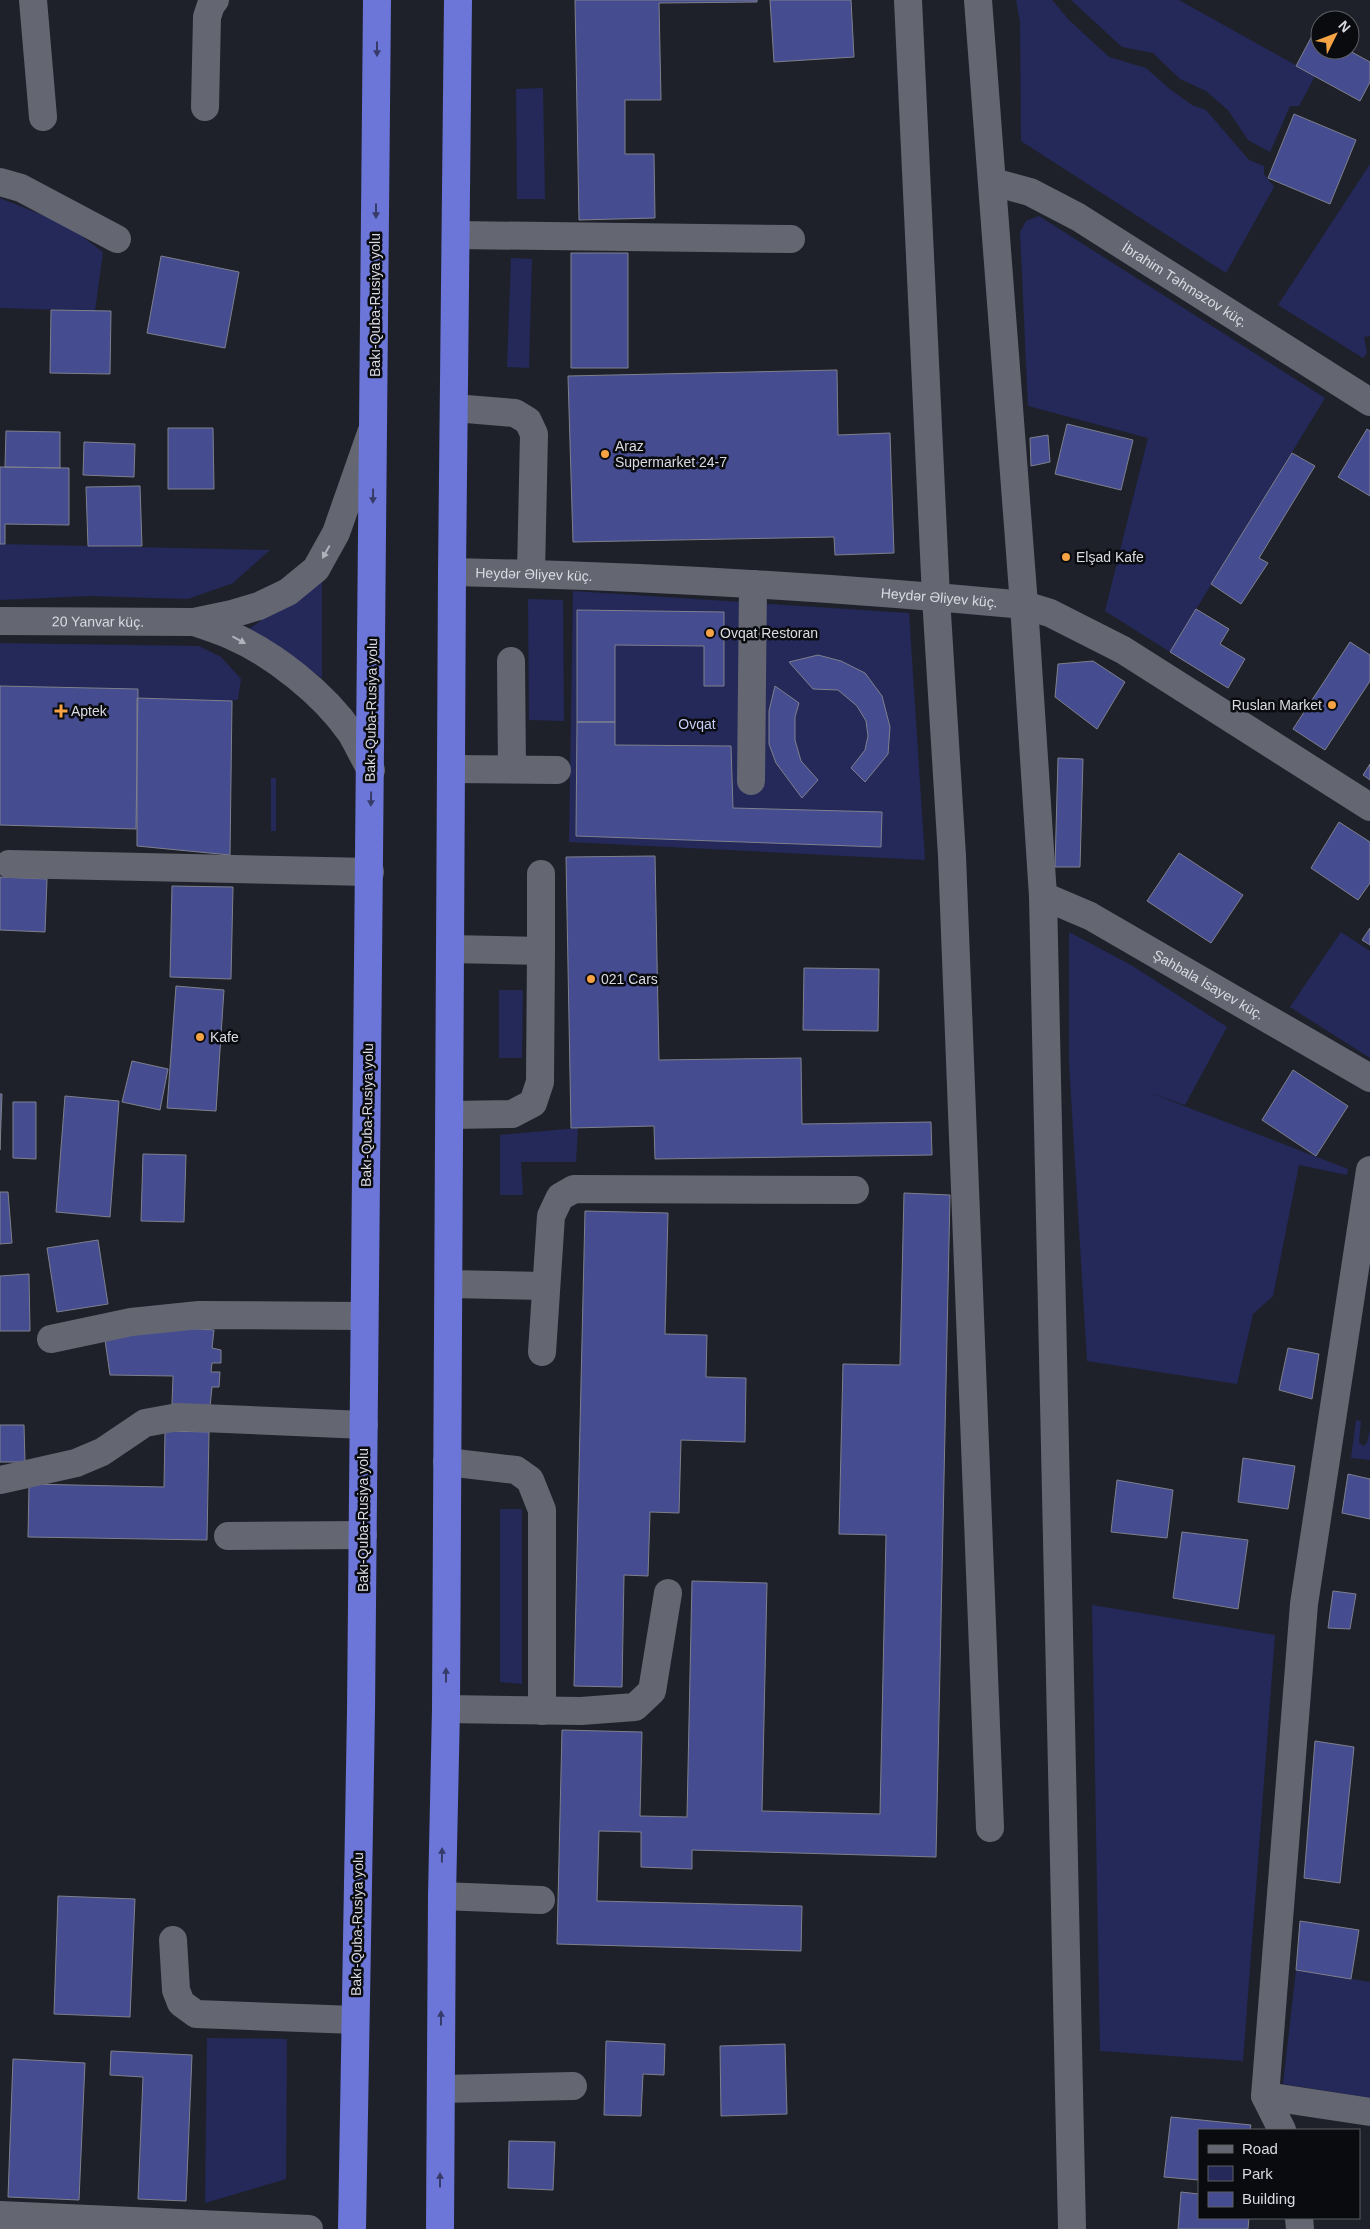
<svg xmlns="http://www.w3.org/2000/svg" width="1370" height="2229" viewBox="0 0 1370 2229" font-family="Helvetica,sans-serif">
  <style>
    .green { fill: #242959 }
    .building { fill: #454c90; stroke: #7e808c }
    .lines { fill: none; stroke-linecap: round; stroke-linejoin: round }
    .minor { stroke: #646772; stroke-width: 28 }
    .highway { stroke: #6b76d8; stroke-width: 28 }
    .oneway { fill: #363b69 }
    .oneway2 { fill: #b1b2bb }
    .poi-dot { fill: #f5a345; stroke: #0a0b0f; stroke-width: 2 }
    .labels { text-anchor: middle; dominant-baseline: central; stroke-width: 5; stroke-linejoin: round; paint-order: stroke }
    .street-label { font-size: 14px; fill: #dadbe2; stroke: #0a0b0f }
    .poi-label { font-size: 14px; fill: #dadbe2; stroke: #0a0b0f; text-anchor: start }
    .park-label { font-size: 14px; fill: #c4ccf3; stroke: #0a0b0f }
  </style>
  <rect width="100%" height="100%" fill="#1f212a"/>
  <!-- green -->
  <path class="green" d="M1016,0H1052L1069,20L1109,57L1146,68L1171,90L1192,105L1206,110L1249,160L1264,166V174L1274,187L1226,273L1021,141L1020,22Z
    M1071,0H1179L1315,76L1299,106H1290L1270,152L1248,140L1228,110L1206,91L1180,79L1153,53L1122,47Z
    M543,88L545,199H517L516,89Z
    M1370,164V336L1364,337L1367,353L1363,358L1278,305Z
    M0,198L67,225L103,252L95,311L0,308Z
    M1039,216L1325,398L1170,652L1105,611L1148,438L1028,406L1020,232L1026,221Z
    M511,258L532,259L529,368L507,367Z
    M0,544L270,550L233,583L188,599L90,596L0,600Z
    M322,579V678L249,629Z
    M573,591L909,613L925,860L569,842Z
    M528,599L563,600L564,721L529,720Z
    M0,643L199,646L221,657L241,679L238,699L232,701L137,698V689L0,686Z
    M271,778H276V831H271Z
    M1069,932L1131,965L1227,1027L1185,1105L1145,1091L1348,1169L1347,1175L1299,1165L1273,1296L1253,1314L1237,1384L1087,1361L1069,1063Z
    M1341,932L1370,951V1058L1290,1007Z
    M499,990H523L522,1058H499Z
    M578,1128L576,1162H521L523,1195H500V1135Z
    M1356,1420L1361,1421L1359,1443L1364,1446L1367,1442L1370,1430V1460L1351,1458Z
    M500,1509H522V1684L500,1682Z
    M1092,1605L1275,1635L1243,2061L1100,2051Z
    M1296,1970L1370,1982V2098L1283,2084Z
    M207,2038L287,2039L286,2179L205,2203Z"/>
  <!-- building -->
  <path class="building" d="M575,0H757V2L659,3L661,100H625V154H654L655,218L579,220Z
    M770,0H851L854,57L774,62Z
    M1314,32L1320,35V50H1348L1370,62V82L1360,101L1296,66Z
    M1294,114L1356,140L1330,204L1268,178Z
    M571,253H628V368H571Z
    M161,256L239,272L225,348L147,333Z
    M51,310L111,311L110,374L50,373Z
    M837,370L838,435L890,433L894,553L835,555L834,537L573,542L568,376Z
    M1067,424L1133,440L1121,490L1055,474Z
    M168,428H213L214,489H168Z
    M1367,429L1370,431V496L1338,477Z
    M6,431L60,432V468L5,467Z
    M1048,435L1050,462L1031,466L1030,438Z
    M84,442L135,444L134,477L83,475Z
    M1292,453L1315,466L1259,558L1268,563L1241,604L1211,584Z
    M0,467L69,468V525L5,524V544H0Z
    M140,486L142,546H88L86,487Z
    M1196,609L1229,629L1220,644L1245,659L1228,688L1170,652Z
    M577,610L724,612V686H704V646L615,645V722H577Z
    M1350,642L1370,655V681L1325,750L1293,729Z
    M818,655L841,661L865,673L882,696L890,727L888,754L865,782L851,768L865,750L868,736L866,721L857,706L838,690L813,689L789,662Z
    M1093,661L1125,682L1097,729L1055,697L1058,664Z
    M0,686L138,689L136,829L0,825Z
    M775,686L799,703L795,717V740L801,761L818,780L802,798L776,763L769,744V711Z
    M137,698L232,701L230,855L137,846Z
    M577,722H615V745L731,746L733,808L882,812L881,847L576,836Z
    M1058,758L1083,759L1080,867H1055Z
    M1370,764V780L1363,775Z
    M1339,822L1370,842V883L1358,900L1311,868Z
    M1179,853L1243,895L1211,943L1147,901Z
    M655,856L659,1060L801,1058L802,1124L931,1122L932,1155L655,1159L654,1126L571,1128L566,857Z
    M0,877L47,879L45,932L0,930Z
    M172,886L233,887L231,979L170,977Z
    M1370,928V945L1362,940Z
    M804,968L879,969L878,1031L803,1030Z
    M176,986L224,990L216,1111L167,1108Z
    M132,1061L168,1069L160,1110L122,1102Z
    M1293,1070L1348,1106L1316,1156L1262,1120Z
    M0,1094H2L0,1150Z
    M65,1096L119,1101L110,1217L56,1212Z
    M13,1102H36V1159L13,1158Z
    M143,1154L186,1155L184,1222L141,1221Z
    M0,1192H8L12,1243L0,1244Z
    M904,1193L950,1195L936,1857L692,1850V1869L641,1867V1832L599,1831L597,1901L802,1906L801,1951L557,1944L562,1730L642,1732L640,1816L687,1817L692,1581L767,1583L762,1811L880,1814L886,1535L839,1534L843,1364L900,1365Z
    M585,1211L668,1213L665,1334L707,1335L706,1377L746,1378L745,1442L681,1440L679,1513L650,1512L648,1576L624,1575L622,1687L574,1686Z
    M98,1240L108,1304L57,1312L47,1248Z
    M29,1274L30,1331H0V1276Z
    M170,1327L214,1330L212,1348L221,1350V1363H212L211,1372H220L219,1387H212L210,1407L172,1404L173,1376L110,1375L105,1340Z
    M1288,1348L1319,1354L1312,1399L1279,1390Z
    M0,1425H24L25,1462H0Z
    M165,1431L209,1432L207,1540L28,1537L29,1484L164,1487Z
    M1243,1458L1295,1466L1288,1509L1238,1502Z
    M1348,1474L1370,1479V1519L1342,1513Z
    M1117,1480L1173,1490L1167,1538L1111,1532Z
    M1182,1532L1248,1540L1238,1609L1173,1598Z
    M1333,1591L1356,1594L1350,1629L1328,1628Z
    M1315,1741L1354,1747L1340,1883L1304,1878Z
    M58,1896L135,1899L130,2017L54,2014Z
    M1300,1921L1359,1930L1351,1979L1296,1970Z
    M606,2041L665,2044L664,2075L643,2074L641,2116L604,2115Z
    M785,2044L787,2114L721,2116L720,2046Z
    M111,2051L192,2055L186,2201L138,2199L143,2077L110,2075Z
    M13,2059L85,2063L79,2200L8,2197Z
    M1171,2117L1251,2125L1250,2130H1199V2180L1164,2177Z
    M509,2141L555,2142L553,2190L508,2188Z
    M1181,2192L1199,2194V2218H1249L1248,2229H1178Z"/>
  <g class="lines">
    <!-- minor -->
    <g class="minor">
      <path d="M33,0L43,117"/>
      <path d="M908,0L936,597L952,856L990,1828"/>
      <path d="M978,0L1024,605L1043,896L1072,2229"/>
      <path d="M205,107L207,17L211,5L215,0"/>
      <path d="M0,182L21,188L117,239"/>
      <path id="s1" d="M993,182L1030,192L1078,217L1370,402"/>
      <path d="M456,235L791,239"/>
      <path d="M454,408L515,413L528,421L534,434L531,573"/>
      <path id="s2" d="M452,572C643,576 834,587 1024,605L1050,613L1123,650L1370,807"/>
      <path id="s3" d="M0,621L194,622L232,614L259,606L288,592L316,569L336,533L371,433"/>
      <path d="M194,622C206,626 218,630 230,635C274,654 324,694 351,733C358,745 364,758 371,770"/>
      <path d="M511,661L512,769"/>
      <path d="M452,769L557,770"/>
      <path d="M751,781L753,584"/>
      <path d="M9,864L370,872"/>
      <path d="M541,874V951"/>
      <path id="s4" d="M1043,896L1090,916L1370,1078"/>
      <path d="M450,1115L512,1114L533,1103L540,1082L541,951L450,949"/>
      <path d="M449,1284L545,1286"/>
      <path d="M51,1339L131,1322L199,1315L364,1316"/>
      <path d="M542,1352L551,1216L560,1197L574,1189L855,1190"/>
      <path d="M447,1462L516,1470L530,1480L542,1510V1711"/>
      <path d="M0,1480L76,1463L102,1452L145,1423L178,1417L364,1425"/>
      <path d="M228,1536L363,1535"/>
      <path d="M446,1709L581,1711L635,1707L652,1691L668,1593"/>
      <path d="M442,1896L541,1900"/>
      <path d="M173,1940L176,1990L181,2003L196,2014L355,2020"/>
      <path d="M441,2089L573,2086"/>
      <path d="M1265,2096L1370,2112"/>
      <path d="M1282,2130L1265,2096L1304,1604L1370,1170"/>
      <path d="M0,2215L309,2229"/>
      <path d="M1299,2218L1300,2229"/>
    </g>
    <!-- highway -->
    <path class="highway" d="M352,2229L361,1711L377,0
      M440,2229L442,1896L446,1709L452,572L458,0"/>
  </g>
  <!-- one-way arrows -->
  <defs><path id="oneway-solid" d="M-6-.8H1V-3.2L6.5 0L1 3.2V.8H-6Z" transform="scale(1.25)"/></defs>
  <g class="oneway">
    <use href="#oneway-solid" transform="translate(377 49) rotate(90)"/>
    <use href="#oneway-solid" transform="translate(376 211) rotate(90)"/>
    <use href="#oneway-solid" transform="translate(373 496) rotate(91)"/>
    <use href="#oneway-solid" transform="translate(371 799) rotate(91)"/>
    <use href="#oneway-solid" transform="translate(446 1675) rotate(-90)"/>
    <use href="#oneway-solid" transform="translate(442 1855) rotate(-89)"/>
    <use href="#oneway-solid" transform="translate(441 2018) rotate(-90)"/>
    <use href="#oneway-solid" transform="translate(440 2180) rotate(-90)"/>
  </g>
  <g class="oneway2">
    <use href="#oneway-solid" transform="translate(326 552) rotate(119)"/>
    <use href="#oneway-solid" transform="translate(239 640) rotate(29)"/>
  </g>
  <!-- markers -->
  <g class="poi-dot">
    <circle cx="605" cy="454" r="5"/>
    <circle cx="1066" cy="557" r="5"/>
    <circle cx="710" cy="633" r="5"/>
    <circle cx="1332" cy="705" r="5"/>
    <path d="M58.5 703.5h5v5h5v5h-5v5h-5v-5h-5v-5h5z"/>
    <circle cx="591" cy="979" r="5"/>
    <circle cx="200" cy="1037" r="5"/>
  </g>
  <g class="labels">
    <!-- street labels -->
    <g class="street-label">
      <text stroke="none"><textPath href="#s1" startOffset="219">İbrahim Təhməzov küç.</textPath></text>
      <text transform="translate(375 305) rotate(-90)">Bakı-Quba-Rusiya yolu</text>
      <text stroke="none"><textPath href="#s2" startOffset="82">Heydər Əliyev küç.</textPath></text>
      <text stroke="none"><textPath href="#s2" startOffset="488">Heydər Əliyev küç.</textPath></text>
      <text stroke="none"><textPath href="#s3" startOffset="98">20 Yanvar küç.</textPath></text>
      <text transform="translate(371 710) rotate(-89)">Bakı-Quba-Rusiya yolu</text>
      <text stroke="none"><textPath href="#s4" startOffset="188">Şahbala İsayev küç.</textPath></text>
      <text transform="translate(367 1115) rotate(-89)">Bakı-Quba-Rusiya yolu</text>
      <text transform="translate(363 1520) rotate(-90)">Bakı-Quba-Rusiya yolu</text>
      <text transform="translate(357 1924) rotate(-89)">Bakı-Quba-Rusiya yolu</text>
    </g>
    <!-- poi labels -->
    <g class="poi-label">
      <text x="615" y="446">Araz<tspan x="615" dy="16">Supermarket 24-7</tspan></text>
      <text x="1076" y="557">Elşad Kafe</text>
      <text x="720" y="633">Ovqat Restoran</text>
      <text x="1322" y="705" text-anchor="end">Ruslan Market</text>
      <text x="71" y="711">Aptek</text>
      <text x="601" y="979">021 Cars</text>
      <text x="210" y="1037">Kafe</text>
    </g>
    <!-- park labels -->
    <g class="park-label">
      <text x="697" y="724">Ovqat</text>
    </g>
  </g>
  <!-- legend -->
  <rect x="1198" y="2129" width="162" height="90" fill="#0a0b0f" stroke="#5d5e63"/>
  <rect x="1208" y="2145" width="25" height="8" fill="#646772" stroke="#5d5e63"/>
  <text x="1242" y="2154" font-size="15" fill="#dadbe2">Road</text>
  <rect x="1208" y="2166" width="25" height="15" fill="#242959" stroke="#5d5e63"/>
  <text x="1242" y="2179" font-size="15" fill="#dadbe2">Park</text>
  <rect x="1208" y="2192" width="25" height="15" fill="#454c90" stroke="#5d5e63"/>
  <text x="1242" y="2204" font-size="15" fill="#dadbe2">Building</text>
  <!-- north arrow -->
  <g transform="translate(1335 35) rotate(48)"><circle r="24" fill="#0a0b0f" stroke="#5d5e63"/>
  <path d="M0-4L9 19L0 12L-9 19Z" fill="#f5a345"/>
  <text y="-8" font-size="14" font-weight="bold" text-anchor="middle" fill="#dadbe2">N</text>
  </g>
</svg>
